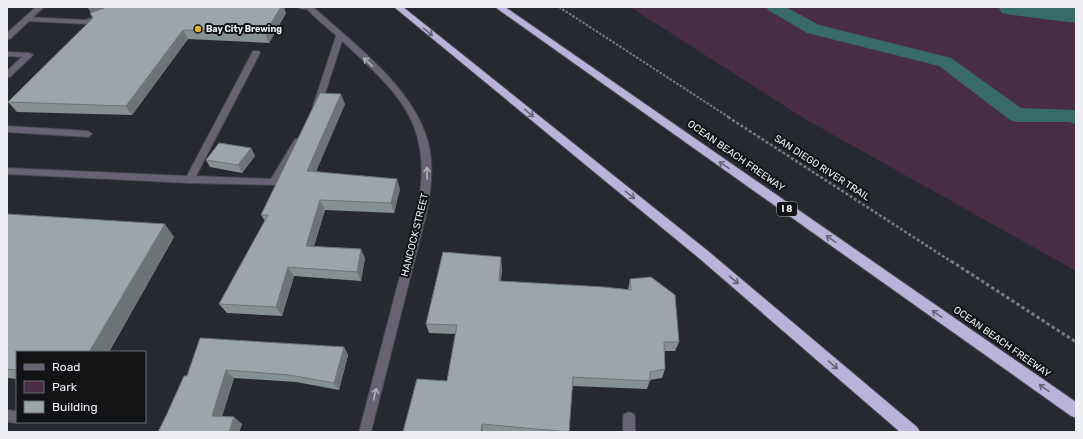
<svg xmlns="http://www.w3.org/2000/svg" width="1083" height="439" viewBox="0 0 1083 439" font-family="Rubik,sans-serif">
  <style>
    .green { fill: #482d45 }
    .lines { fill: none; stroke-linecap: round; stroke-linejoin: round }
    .canal { fill: #376a68; fill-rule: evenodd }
    .river { fill: #376a68; fill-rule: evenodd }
    .service-casing { stroke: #42464b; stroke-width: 2 }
    .tertiary-casing { stroke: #42464b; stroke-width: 2 }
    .motorway-casing { stroke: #42464b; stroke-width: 2 }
    .path-far2 { stroke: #787b81; stroke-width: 2; stroke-dasharray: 2.5 1.5; stroke-linecap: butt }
    .path-far1 { stroke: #787b81; stroke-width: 2.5; stroke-dasharray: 3 2; stroke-linecap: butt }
    .path { stroke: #787b81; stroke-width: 3; stroke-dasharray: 3.5 2.5; stroke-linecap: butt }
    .service { fill: #676373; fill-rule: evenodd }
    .tertiary { fill: #676373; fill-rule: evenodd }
    .motorway { fill: #bbb2d9; fill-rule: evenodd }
    .wall { fill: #868f92 }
    .shaded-wall { fill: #6d7477 }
    .building { fill: #9ca6aa; stroke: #6d7477 }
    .oneway { stroke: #666277 }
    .oneway2 { stroke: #b1b0ba }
    .poi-dot { fill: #dcb233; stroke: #111315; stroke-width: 1.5 }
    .labels { text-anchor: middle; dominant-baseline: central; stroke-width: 4; stroke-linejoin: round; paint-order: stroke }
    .far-poi-label { font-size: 9px; font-weight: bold; fill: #edeff4; stroke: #111315; text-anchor: start }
    .shield { fill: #111315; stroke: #abadb1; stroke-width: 1 }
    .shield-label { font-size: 9px; font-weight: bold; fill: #edeff4 }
    .street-label { font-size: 10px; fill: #edeff4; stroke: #111315 }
  </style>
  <rect width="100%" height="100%" fill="#262a30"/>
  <!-- green -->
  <path class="green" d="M630,7H1076V271L805,119Z"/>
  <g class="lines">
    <!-- canal -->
    <path class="canal" d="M766,7H786L819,25L951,58L1021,108L1076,110V124L1069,122H1017L1010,120L939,66L807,33L768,10Z"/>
    <!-- river -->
    <path class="river" d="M998,7H1076V23L1012,15L1002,13Z"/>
    <!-- service casing -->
    <g class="service-casing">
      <path id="service" d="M297,7H313C309,10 301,10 297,7Z
        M101,15H104V19L86,24L27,21L23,19L27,17L85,20Z
        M337,33H340L344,35L321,106L317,109L314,108L313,106Z
        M253,51H259L260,53L196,176L271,179L295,139H301L302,141L277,185L189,183L7,174V168L187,176Z
        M7,52L29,53L33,55L10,77H7V71L22,57L7,56Z
        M7,126L88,131L92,134L88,137L7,132Z
        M7,410L17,411V422H20L17,423L7,422Z
        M629,412L634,414L635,418V432H623V418L624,414Z"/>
    </g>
    <!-- tertiary casing -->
    <g class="tertiary-casing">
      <path id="tertiary" d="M36,7H44L10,39H7V33Z
        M305,7H313C353,43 414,88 428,142C434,165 431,188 427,211L371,432H359L417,211C435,123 399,94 339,38C328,28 315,18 305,7Z"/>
    </g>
    <!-- motorway casing -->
    <g class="motorway-casing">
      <path id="motorway" d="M394,7H403L708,251L917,427L920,432H900L700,259Z
        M495,7H505L1076,402V418L1071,416Z"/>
    </g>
    <!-- path-far2 -->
    <path class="path-far2" d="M559,7L730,118"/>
    <!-- path-far1 -->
    <path class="path-far1" d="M728,117L952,262"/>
    <!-- path -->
    <path class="path" d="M951,261L1076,342"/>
    <!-- service -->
    <use href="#service" class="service"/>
    <!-- tertiary -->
    <use href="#tertiary" class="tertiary"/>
    <!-- motorway -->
    <use href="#motorway" class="motorway"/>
  </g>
  <!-- wall -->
  <path class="wall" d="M286,13L269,43L188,39L132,115L17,112L8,102L93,18Z
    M345,104L316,171L400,189L394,213L325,210L314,246L365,258L361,281L294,276L282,316L227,313L219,304L265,221L261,215Z
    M251,148L255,156L242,173L210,167L206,160Z
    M7,214L174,237L109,352H17V379L7,378Z
    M502,267L501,281L628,290L630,279L679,342L675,351H665V369L662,378L650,380L647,389L572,386L569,432H483L447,381L456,334L429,333L426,324Z
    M344,347L348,355L339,390L296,382L234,378L222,416L242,424L239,432H158L187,376Z"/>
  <!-- shaded-wall -->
  <path class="shaded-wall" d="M92,7H120L93,16L88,8Z
    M281,7H284L286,13L269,43L265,33Z
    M183,30L188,39L132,115L126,106Z
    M341,94L345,104L312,181L307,171Z
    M251,148L255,156L242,173L238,165Z
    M397,179L400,189L394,213L391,203Z
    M320,200L325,210L311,255L306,246Z
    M165,224L174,237L109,352H89Z
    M361,249L365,258L361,281L357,272Z
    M501,257L502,267L500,291L499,281Z
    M288,267L294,276L282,316L276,307Z
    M344,347L348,355L339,390L334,383Z
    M226,370L234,378L220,423L212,416Z
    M234,417L242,424L239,432H229Z
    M482,424L483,432H481Z"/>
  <!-- building -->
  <path class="building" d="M107,7H281L265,33L183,30L126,106L8,102L93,18L90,13Z
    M320,93L341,94L307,171L397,179L391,203L320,200L306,246L361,249L357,272L288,267L276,307L219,304L268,215H261Z
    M219,143L251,148L238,165L206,160Z
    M7,214L165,224L89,352H17V370L7,369Z
    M443,252L501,257L499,281L604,287L631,290L630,279L651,277L675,295L679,342H664L665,369L650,372V381L573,377L569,432L482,424L481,432H403L417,379L447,381L457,325L426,324Z
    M200,338L344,347L334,383L290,375L226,370L212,416L234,417L229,432H158L166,416L184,376H187Z"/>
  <!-- one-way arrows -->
  <defs><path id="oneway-shaft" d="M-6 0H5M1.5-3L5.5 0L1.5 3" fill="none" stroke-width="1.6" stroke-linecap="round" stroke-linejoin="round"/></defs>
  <g class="oneway">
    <use href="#oneway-shaft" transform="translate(428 32) rotate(39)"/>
    <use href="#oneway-shaft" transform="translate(529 113) rotate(39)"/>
    <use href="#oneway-shaft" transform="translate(724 165) rotate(-145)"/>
    <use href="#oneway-shaft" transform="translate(630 195) rotate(39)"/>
    <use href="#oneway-shaft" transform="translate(831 239) rotate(-145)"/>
    <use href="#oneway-shaft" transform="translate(734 280) rotate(40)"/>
    <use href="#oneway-shaft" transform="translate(937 314) rotate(-145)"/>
    <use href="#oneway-shaft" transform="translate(833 365) rotate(40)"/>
    <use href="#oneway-shaft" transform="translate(1044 388) rotate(-145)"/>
  </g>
  <g class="oneway2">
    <use href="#oneway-shaft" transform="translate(368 62) rotate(-137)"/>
    <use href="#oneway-shaft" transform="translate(427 173) rotate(-91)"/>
    <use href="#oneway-shaft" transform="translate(375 394) rotate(-76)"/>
  </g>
  <!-- markers -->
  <circle class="poi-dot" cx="198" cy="29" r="4"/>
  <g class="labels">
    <!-- far-poi labels -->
    <g class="far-poi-label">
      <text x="206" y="29">Bay City Brewing</text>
    </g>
    <!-- shield labels -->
    <rect class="shield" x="777" y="202" width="20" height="14" rx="3"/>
    <g class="shield-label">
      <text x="787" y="209">I 8</text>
    </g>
    <!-- street labels -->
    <g class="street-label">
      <text transform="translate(736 156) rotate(35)">OCEAN BEACH FREEWAY</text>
      <text transform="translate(822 168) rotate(33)">SAN DIEGO RIVER TRAIL</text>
      <text transform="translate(415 235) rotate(-76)">HANCOCK STREET</text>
      <text transform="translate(1002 342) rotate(35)">OCEAN BEACH FREEWAY</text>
    </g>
  </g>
  <!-- border -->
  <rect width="1083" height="439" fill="none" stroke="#edeff4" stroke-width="16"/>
  <!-- legend -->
  <rect x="16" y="351" width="130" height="72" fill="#111315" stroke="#696b6e"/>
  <rect x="24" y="364" width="20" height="6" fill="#676373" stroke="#696b6e"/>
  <text x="52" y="371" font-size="12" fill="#edeff4">Road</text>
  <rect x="24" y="381" width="20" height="12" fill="#482d45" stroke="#696b6e"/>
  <text x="52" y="391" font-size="12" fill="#edeff4">Park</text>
  <rect x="24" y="401" width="20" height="12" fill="#9ca6aa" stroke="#696b6e"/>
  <text x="52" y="411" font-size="12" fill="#edeff4">Building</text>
</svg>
